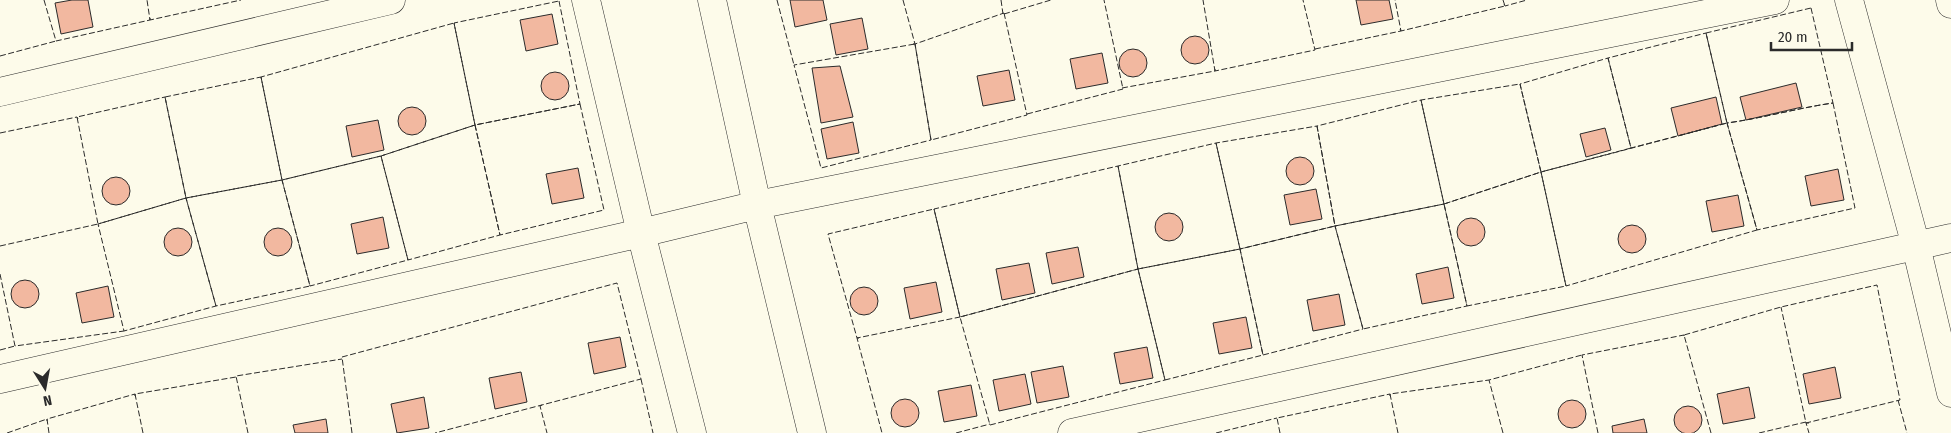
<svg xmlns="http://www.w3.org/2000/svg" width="1951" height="433" viewBox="0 0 1951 433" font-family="'Fira Sans Condensed',sans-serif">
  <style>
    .building { fill: #f2b8a0; stroke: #2b2b2b }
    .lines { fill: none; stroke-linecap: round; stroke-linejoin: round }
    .minor-casing { stroke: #2b2b2b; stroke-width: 29 }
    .minor { stroke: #fdfbea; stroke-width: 28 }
    .fence { stroke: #2b2b2b; stroke-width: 1; stroke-dasharray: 6 2.5; stroke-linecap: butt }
  </style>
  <rect width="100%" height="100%" fill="#fdfbea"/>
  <!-- building -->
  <path class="building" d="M72,0H88L93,27L61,34L55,3Z
    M790,0H823L827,20L795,27Z
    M1356,0H1389L1393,19L1361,25Z
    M552,14L558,44L526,51L520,20Z
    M862,18L868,49L836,55L830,24Z
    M1181 50a14 14 0 1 1 28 0a14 14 0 1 1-28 0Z
    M1119 63a14 14 0 1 1 28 0a14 14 0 1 1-28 0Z
    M1102,53L1108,83L1076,89L1070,59Z
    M840,66L853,117L821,123L812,68Z
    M1009,70L1015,100L983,106L977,76Z
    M541 86a14 14 0 1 1 28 0a14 14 0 1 1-28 0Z
    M1796,83L1802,107L1746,120L1740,97Z
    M1716,97L1722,124L1678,136L1671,108Z
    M398 121a14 14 0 1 1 28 0a14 14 0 1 1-28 0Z
    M378,120L384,150L352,157L346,126Z
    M853,122L859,153L827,159L821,129Z
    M1605,128L1611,150L1586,157L1580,134Z
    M1286 171a14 14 0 1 1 28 0a14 14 0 1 1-28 0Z
    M578,168L584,198L552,204L546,174Z
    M1838,169L1844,200L1811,206L1805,176Z
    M102 191a14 14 0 1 1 28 0a14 14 0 1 1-28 0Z
    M1316,189L1322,219L1290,225L1284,195Z
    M1738,195L1744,226L1712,232L1706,201Z
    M1155 227a14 14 0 1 1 28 0a14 14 0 1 1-28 0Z
    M383,217L389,248L357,254L351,224Z
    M1457 232a14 14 0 1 1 28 0a14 14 0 1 1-28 0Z
    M1618 239a14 14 0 1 1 28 0a14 14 0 1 1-28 0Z
    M264 242a14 14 0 1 1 28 0a14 14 0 1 1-28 0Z
    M164 242a14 14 0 1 1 28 0a14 14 0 1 1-28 0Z
    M1078,247L1084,277L1052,284L1046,253Z
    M1029,263L1035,293L1002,300L996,269Z
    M1448,267L1454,298L1422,304L1416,274Z
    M11 294a14 14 0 1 1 28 0a14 14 0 1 1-28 0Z
    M936,282L942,312L910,319L904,288Z
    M108,286L114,317L82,323L76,293Z
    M850 301a14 14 0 1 1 28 0a14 14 0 1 1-28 0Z
    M1339,294L1345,325L1313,331L1307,300Z
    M1246,317L1252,348L1219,354L1213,323Z
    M620,337L626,367L594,374L588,343Z
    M1147,347L1153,378L1120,384L1114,353Z
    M1063,366L1069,397L1037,403L1031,372Z
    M1835,367L1841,398L1809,404L1803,374Z
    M521,372L527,402L495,409L489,378Z
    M1025,374L1031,404L999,411L993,380Z
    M971,385L977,416L944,422L938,391Z
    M1749,387L1755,418L1723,424L1717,394Z
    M424,397L429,428L397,433L391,404Z
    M891 413a14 14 0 1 1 28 0a14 14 0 1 1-28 0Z
    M1558 414a14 14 0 1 1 28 0a14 14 0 1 1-28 0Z
    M1674 420a14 14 0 1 1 28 0a14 14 0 1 1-28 0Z
    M326,419L328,433H295L293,425Z
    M1644,419L1647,433H1613L1612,426Z"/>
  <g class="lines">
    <!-- minor casing -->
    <g class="minor-casing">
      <path id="minor" d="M586,0L641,233L692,433
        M712,0L757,205L812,433
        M1849,0L1916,246L1951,393
        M1950,0L1951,4
        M0,92L391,0
        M0,379L641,233L757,205L1775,0
        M1072,433L1951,238"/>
    </g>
    <!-- minor -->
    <use href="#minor" class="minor"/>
    <!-- fence -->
    <path class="fence" d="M44,0L56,41L150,20L147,0
      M777,0L794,65
      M903,0L915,44H913
      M1001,0L1003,14
      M559,1L580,104L475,125L454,23Z
      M1504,4L1505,6L1527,0
      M1811,8L1833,103C1798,108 1763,118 1727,123L1706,33Z
      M1004,13L1027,115L931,140L915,44Z
      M1004,14L1051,0
      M150,18V20L241,0
      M454,23L475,125L381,156L282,180L261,77Z
      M1400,29L1401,31L1505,6L1503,0
      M1706,33L1727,123L1631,148L1608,58Z
      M915,44L931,140L821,168L794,65Z
      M1315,49L1401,31L1395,0
      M0,56L56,41
      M1608,58L1631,148L1541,172L1520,84Z
      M1215,69V71L1315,50L1303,0
      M261,77L282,180L186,198L165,97Z
      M1520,84L1541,172L1444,204L1421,100Z
      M1122,88L1215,71L1203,0
      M165,97L186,198L98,224L77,117Z
      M1421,100L1444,204L1335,226L1317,126Z
      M1833,103L1855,208L1757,230L1727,123C1763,118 1798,108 1833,103Z
      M580,104L604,210L500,235L475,125Z
      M1027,114L1123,89L1104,0
      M1727,123L1757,230L1566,286L1541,172Z
      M475,125L500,235L408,260L381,156Z
      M1317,126L1335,226L1240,249L1216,143Z
      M0,133L77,117L78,119
      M1216,143L1240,249L1138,269L1118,166Z
      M381,156L408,260L310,286L282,180Z
      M1118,166L1138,269L960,317L934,209Z
      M1541,172L1566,286L1467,306L1444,204Z
      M282,180L310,286L216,306L186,198Z
      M186,198L216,306L124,331L98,224Z
      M1444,204L1467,306L1363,329L1335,226Z
      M934,209L960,317L857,338L828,234Z
      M1335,226L1363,329L1263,355L1240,249Z
      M0,246L98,224L99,226
      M1240,249L1263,355L1165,380L1138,269Z
      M1138,269L1165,380L990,425L960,317Z
      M0,274L15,346L124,331
      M859,338H857L882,433
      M0,350L15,346V345
      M641,379L653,433
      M1898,400L1907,433
      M542,405L540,406L547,433
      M1809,423H1806L1809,433
      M7,433L47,419V421
      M49,433L47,419L135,394V396
      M143,433L135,394L236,377
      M248,433L236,376L342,359
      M352,433L342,357L617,283L641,379L435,433
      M956,433L990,424
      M1216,433L1277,418
      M1280,433L1277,418L1390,394V396
      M1398,433L1390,394L1489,380
      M1503,433L1489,380L1582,355
      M1598,433L1582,355L1684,335V337
      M1711,433L1684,335L1781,307L1877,285L1900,400L1806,423L1781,307
      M1759,433L1806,422"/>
  </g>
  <!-- north arrow -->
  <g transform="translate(45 388) rotate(169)" stroke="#fdfbea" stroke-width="4" paint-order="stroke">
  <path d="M0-4L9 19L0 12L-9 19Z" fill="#2b2b2b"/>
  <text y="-8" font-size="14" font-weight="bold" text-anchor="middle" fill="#2b2b2b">N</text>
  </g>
  <!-- scale -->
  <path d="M1771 42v8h81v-8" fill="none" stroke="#2b2b2b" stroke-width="2.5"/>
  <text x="1778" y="42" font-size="15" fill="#2b2b2b" stroke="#fdfbea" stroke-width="4" paint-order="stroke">20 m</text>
</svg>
